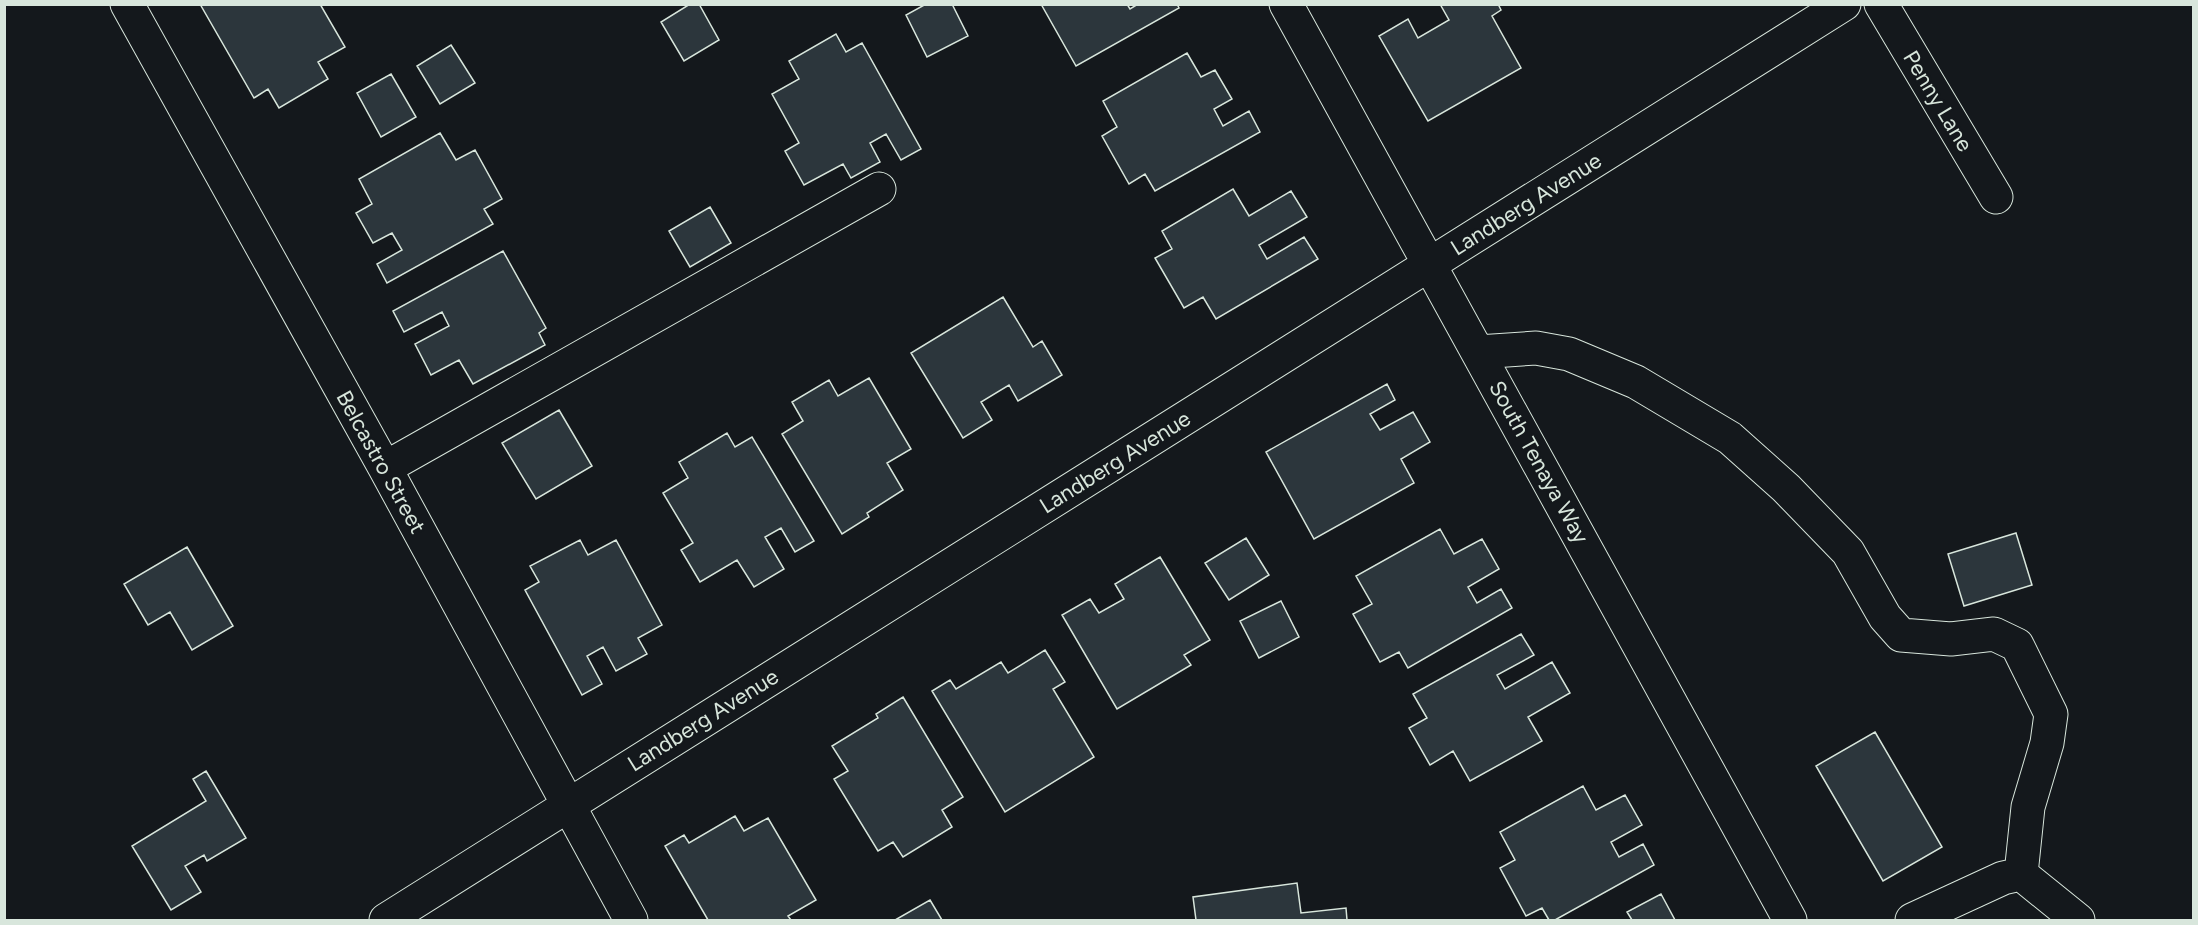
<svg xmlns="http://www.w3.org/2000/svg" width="2198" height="925" viewBox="0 0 2198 925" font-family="Figtree,sans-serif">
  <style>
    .building { fill: #2c363c; stroke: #d8e6dc; stroke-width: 1.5 }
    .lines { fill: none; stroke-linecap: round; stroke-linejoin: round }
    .minor-casing { stroke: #d8e6dc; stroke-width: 35 }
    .minor { stroke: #14181c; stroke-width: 33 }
    .labels { text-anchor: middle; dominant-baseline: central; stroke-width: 4.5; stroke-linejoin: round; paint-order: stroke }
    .street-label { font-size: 22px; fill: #d8e6dc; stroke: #14181c }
  </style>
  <rect width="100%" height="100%" fill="#14181c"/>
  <!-- building -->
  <path class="building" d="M200,4H320L345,47L318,62L328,79L279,108L268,89L254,98Z
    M690,4H699L719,40L684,61L661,22Z
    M926,4H952L968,36L927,57L906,15Z
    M1041,4H1127L1130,9L1138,4H1177L1179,8L1076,66Z
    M1440,4H1498L1501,10L1492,16L1521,68L1428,121L1379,36L1408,19L1418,38L1449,20Z
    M836,34L846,52L862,43L921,149L901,160L886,134L870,143L880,162L851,178L843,164L804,185L785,151L799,143L772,94L799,79L789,61Z
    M451,45L475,83L440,104L417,66Z
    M1187,53L1201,77L1215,70L1232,99L1214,109L1223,126L1249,111L1260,132L1155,191L1145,174L1129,184L1102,136L1117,127L1103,101Z
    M391,74L416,117L381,137L357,93Z
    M440,133L456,160L475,150L502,199L484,209L493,224L387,283L377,264L402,250L392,233L373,243L356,213L372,204L359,179Z
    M1233,189L1249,216L1291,191L1307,217L1259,245L1267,259L1304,237L1318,259L1216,319L1203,297L1184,308L1155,258L1172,249L1162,231Z
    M710,207L731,243L690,267L669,231Z
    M503,251L546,328L539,333L545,345L473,384L459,360L431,375L415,344L449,326L442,312L404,332L393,311Z
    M1003,297L1033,347L1042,341L1062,375L1018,401L1009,385L981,402L992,420L963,438L911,353Z
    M869,378L911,449L887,463L903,490L867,513L869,517L842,534L782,434L803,421L792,402L829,380L838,396Z
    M1387,384L1395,400L1370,414L1380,430L1413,412L1430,442L1401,459L1414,483L1314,539L1266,452Z
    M559,410L592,466L536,499L502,443Z
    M727,433L735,447L752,437L814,541L795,552L781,528L765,537L784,569L754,587L737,560L700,582L681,550L693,543L663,493L688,478L679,462Z
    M1440,529L1454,554L1482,539L1499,569L1468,587L1477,603L1501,589L1512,608L1408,668L1399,652L1380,662L1353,614L1372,604L1356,576Z
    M2016,533L2032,585L1964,606L1948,554Z
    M1246,538L1269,575L1229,600L1205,563Z
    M580,540L588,555L616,540L662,625L638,638L647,654L616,671L603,647L587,656L602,684L582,695L525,590L539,582L530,566Z
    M187,547L233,626L192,650L170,612L148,625L124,584Z
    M1160,557L1210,640L1184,655L1191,665L1117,709L1062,615L1090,599L1099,613L1124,599L1115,584Z
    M1281,601L1299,637L1259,658L1240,621Z
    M1521,634L1534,655L1497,675L1505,689L1552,662L1570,693L1528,717L1542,741L1470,781L1453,751L1430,765L1409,728L1427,718L1413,694Z
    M1045,650L1065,682L1053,689L1094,757L1005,812L932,691L950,680L956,689L1001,662L1008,673Z
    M903,697L963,797L942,810L952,827L903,857L893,842L878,851L834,779L848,771L832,746L878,718L876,714Z
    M1875,732L1942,847L1883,881L1816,766Z
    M206,771L246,838L207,861L204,855L185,866L201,892L171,910L132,846L206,801L193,779Z
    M1583,786L1596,810L1625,795L1642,825L1611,842L1619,857L1643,844L1654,865L1555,920H1549L1542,908L1526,916L1500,868L1515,860L1500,832Z
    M735,816L744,831L768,818L816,900L788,916L791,920H708L665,846L684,835L689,843Z
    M1297,883L1301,913L1346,908L1347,920H1196L1193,897Z
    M1661,894L1675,920H1632L1627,912Z
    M930,900L942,920H895Z"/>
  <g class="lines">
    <!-- minor casing -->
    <g class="minor-casing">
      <path id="minor" d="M127,4L385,468L631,920
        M1286,4L1790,920
        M1881,4L1996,197
        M1478,352L1536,348L1569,354L1636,382L1730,438L1786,488L1848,552L1885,617L1901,635L1951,639L1994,634L2017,645L2051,714L2047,743L2028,807L2021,874
        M385,468L879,189
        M386,920L1844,4
        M1912,920L2003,878L2021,874L2078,920"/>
    </g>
    <!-- minor -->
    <use href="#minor" class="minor"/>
  </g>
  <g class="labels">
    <!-- street labels -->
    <g class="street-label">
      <text transform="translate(1938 101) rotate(59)">Penny Lane</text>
      <text transform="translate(1526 204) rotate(-32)">Landberg Avenue</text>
      <text transform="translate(381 462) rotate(61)">Belcastro Street</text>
      <text transform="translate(1115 462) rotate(-32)">Landberg Avenue</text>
      <text transform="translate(1539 462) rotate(61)">South Tenaya Way</text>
      <text transform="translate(703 720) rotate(-32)">Landberg Avenue</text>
    </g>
  </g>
  <!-- border -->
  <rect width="2198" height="925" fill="none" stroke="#d8e6dc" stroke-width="12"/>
</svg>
